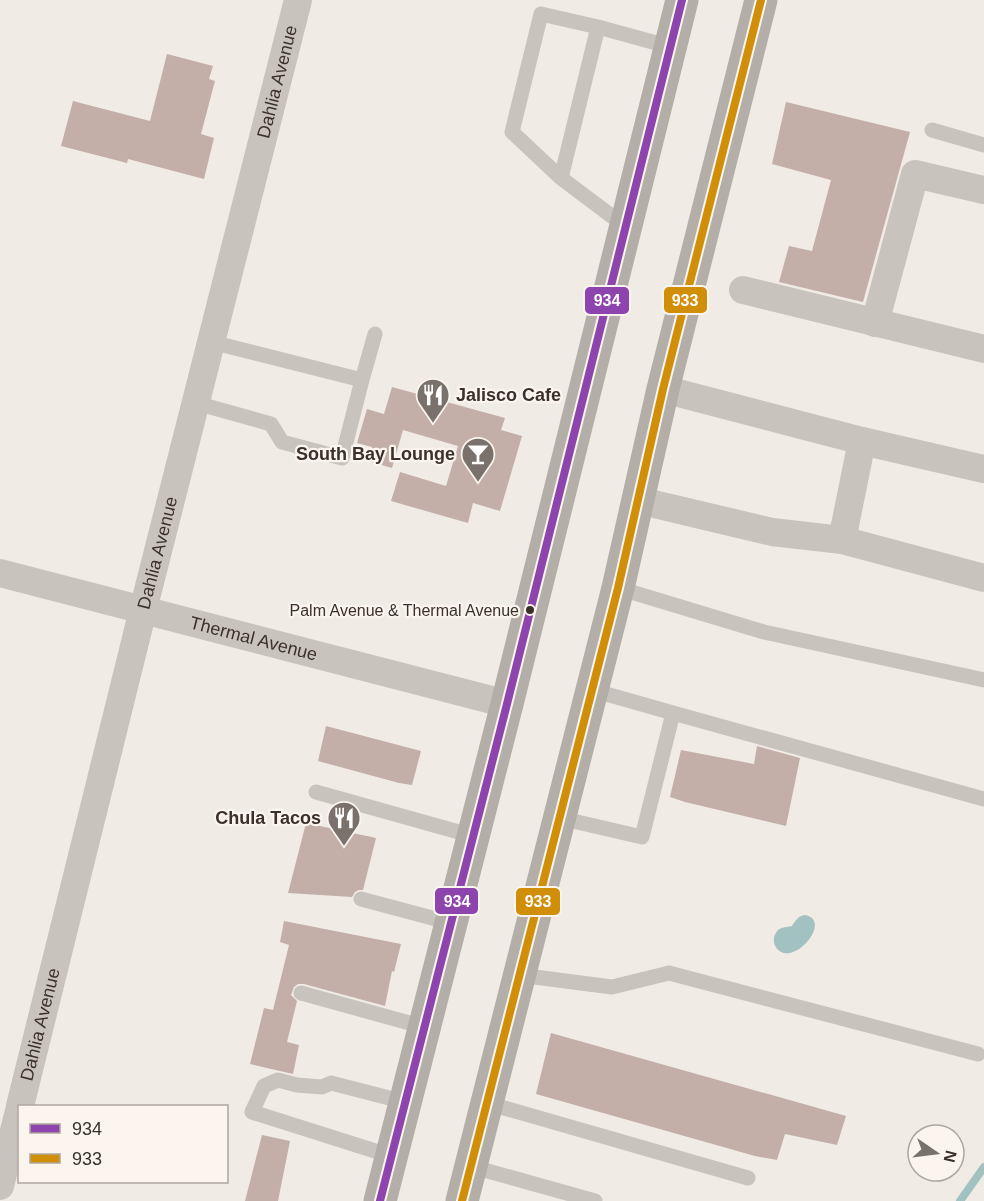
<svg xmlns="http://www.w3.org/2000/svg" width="984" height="1201" viewBox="0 0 984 1201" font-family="Arial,sans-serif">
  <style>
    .water { fill: #a1c2c1 }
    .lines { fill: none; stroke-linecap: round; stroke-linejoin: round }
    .stream { stroke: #a1c2c1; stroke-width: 8 }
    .building { fill: #c3afa7 }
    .service { stroke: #c9c3be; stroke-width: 15 }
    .minor { stroke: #c9c3be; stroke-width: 28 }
    .trunk { stroke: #b4aea8; stroke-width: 33 }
    .bus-1-casing { stroke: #fbf5ee; stroke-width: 12 }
    .bus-2-casing { stroke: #fbf5ee; stroke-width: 12 }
    .bus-1 { stroke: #8e44ad; stroke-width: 8 }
    .bus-2 { stroke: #d18e09; stroke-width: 8 }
    .bus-dot { fill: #3b302b; stroke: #fbf5ee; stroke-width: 2 }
    .labels { text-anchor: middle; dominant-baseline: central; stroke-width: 4.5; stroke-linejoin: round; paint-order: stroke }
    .bus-label { font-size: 16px; fill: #3b302b; stroke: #fbf5ee; text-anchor: end }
    .street-label { font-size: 18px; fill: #3b302b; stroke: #fbf5ee }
    .poi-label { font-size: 18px; font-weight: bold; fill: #3b302b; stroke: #fbf5ee; text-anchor: end }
    .line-badge { stroke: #fbf5ee; stroke-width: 2 }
    .badge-label { font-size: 16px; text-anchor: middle; font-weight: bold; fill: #fff }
  </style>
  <rect width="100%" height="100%" fill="#f0ebe5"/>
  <!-- water -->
  <path class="water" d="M805,915C830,920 802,957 784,953C773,950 771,937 778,930C782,927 787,927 792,926C796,920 798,916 805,915Z"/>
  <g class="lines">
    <!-- stream -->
    <path class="stream" d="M960,1201L984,1167"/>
  </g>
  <!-- building -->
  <path class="building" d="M167,54L213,66L209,79L215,81L201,134L214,138L204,179L128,159L127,163L61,146L73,101L150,121Z
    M786,102L910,132L863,302L779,282L789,246L812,251L831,180L772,164Z
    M392,387L505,418L501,430L522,436L500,511L473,503L468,523L391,501L400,472L446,486L458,446L403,430L392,468L368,461L372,447L357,443L367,409L384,414Z
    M326,726L421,751L412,785L399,783L318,761Z
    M757,746L800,758L786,826L685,802L670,797L681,750L754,764Z
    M306,823L376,838L363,890H359L355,892L352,897L288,893Z
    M284,921L401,944L394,972L392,971L385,1006L304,984H298L294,987L291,995L297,1001L287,1042L299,1045L293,1074L250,1064L264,1008L273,1010L289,945L280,942Z
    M551,1033L846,1116L837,1145L785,1134L777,1160L755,1156L536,1094Z
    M262,1135L290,1141L278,1201H245Z"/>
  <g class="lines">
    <!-- service -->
    <path class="service" d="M932,130L984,145
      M561,178L512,132L541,14L598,27
      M626,227L561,178L598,27L671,47
      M362,380L375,334
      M196,403L271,424L282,442L342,458L362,380L211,342
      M618,588L764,632L984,680
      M673,713L984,799
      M316,792L473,836
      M560,818L642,837L673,713L592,690
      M361,899L451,923
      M519,975L612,987L669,973L978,1054
      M301,993L424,1027
      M487,1103L748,1178
      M391,1156L252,1112L264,1086L278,1080L297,1085L322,1087L331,1083L405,1102
      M470,1166L595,1201"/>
    <!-- minor -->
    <g class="minor">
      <path d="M743,290L984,349"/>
      <path d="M875,323L915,174L984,190"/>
      <path d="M663,389L862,441L984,469"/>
      <path d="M637,500L772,532L842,540L984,578"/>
      <path d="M842,540L862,441"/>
      <path id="s1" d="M0,573L507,704"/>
      <path id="s2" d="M20,1106L143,610L298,0"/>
      <path d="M0,1186L20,1107"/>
    </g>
    <!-- trunk -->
    <path class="trunk" d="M380,1201L507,704L682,0
      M462,1201L618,588L663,389L761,0"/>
    <!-- bus-1 casing -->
    <g class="bus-1-casing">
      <path id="bus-1" d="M380,1201L507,704L682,0"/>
    </g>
    <!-- bus-2 casing -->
    <g class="bus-2-casing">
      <path id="bus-2" d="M462,1201L618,588L663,389L761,0"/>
    </g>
    <!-- bus-1 -->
    <use href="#bus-1" class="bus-1"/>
    <!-- bus-2 -->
    <use href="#bus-2" class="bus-2"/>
  </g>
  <!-- icons -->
  <defs>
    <g id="restaurant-pin" transform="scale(1.725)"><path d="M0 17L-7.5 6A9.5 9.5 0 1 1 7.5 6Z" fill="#7a716c" stroke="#fbf5ee"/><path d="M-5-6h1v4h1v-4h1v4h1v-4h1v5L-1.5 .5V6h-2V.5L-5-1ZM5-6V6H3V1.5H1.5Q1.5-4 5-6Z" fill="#fff"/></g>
    <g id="bar-pin" transform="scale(1.725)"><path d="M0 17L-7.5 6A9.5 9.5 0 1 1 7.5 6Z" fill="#7a716c" stroke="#fbf5ee"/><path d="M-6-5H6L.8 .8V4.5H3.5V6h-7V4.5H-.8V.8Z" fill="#fff"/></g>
  </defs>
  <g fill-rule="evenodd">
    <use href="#restaurant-pin" x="433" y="395"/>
    <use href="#bar-pin" x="478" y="454"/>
    <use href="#restaurant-pin" x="344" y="818"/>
  </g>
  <!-- markers -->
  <circle class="bus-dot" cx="530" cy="610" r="5"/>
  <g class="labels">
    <!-- bus labels -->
    <g class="bus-label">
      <text x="519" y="610">Palm Avenue &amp; Thermal Avenue</text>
    </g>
    <!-- street labels -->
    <g class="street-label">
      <text stroke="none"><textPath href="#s2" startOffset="1056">Dahlia Avenue</textPath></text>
      <text stroke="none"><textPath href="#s2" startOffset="570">Dahlia Avenue</textPath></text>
      <text stroke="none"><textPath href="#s1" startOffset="262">Thermal Avenue</textPath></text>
      <text stroke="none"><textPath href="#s2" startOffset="84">Dahlia Avenue</textPath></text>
    </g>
    <!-- poi labels -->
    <g class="poi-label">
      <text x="456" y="395" text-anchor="start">Jalisco Cafe</text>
      <text x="455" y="454">South Bay Lounge</text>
      <text x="321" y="818">Chula Tacos</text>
    </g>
  </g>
  <g class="line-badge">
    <rect x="663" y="286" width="45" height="28" rx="6" fill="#d18e09"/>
    <rect x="584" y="286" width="46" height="29" rx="6" fill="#8e44ad"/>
    <rect x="434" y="887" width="45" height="28" rx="6" fill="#8e44ad"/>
    <rect x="515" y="887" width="46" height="29" rx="6" fill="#d18e09"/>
  </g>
  <g class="badge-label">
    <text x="685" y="306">933</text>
    <text x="607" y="306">934</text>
    <text x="457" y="907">934</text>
    <text x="538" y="907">933</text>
  </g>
  <!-- legend -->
  <rect x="18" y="1105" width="210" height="78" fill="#fbf5ee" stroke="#aea6a0" stroke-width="1.5"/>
  <rect x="30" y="1124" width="30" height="9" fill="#8e44ad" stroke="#aea6a0" stroke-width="1.5"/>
  <text x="72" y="1135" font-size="18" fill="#3b302b">934</text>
  <rect x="30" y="1154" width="30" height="9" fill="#d18e09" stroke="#aea6a0" stroke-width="1.5"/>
  <text x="72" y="1165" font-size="18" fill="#3b302b">933</text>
  <!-- north arrow -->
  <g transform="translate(936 1153) rotate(104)"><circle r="28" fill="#fbf5ee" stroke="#aea6a0" stroke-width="1.5"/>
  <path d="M0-4.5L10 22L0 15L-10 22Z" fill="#7a716c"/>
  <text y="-9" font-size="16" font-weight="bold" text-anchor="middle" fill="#3b302b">N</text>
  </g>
</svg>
